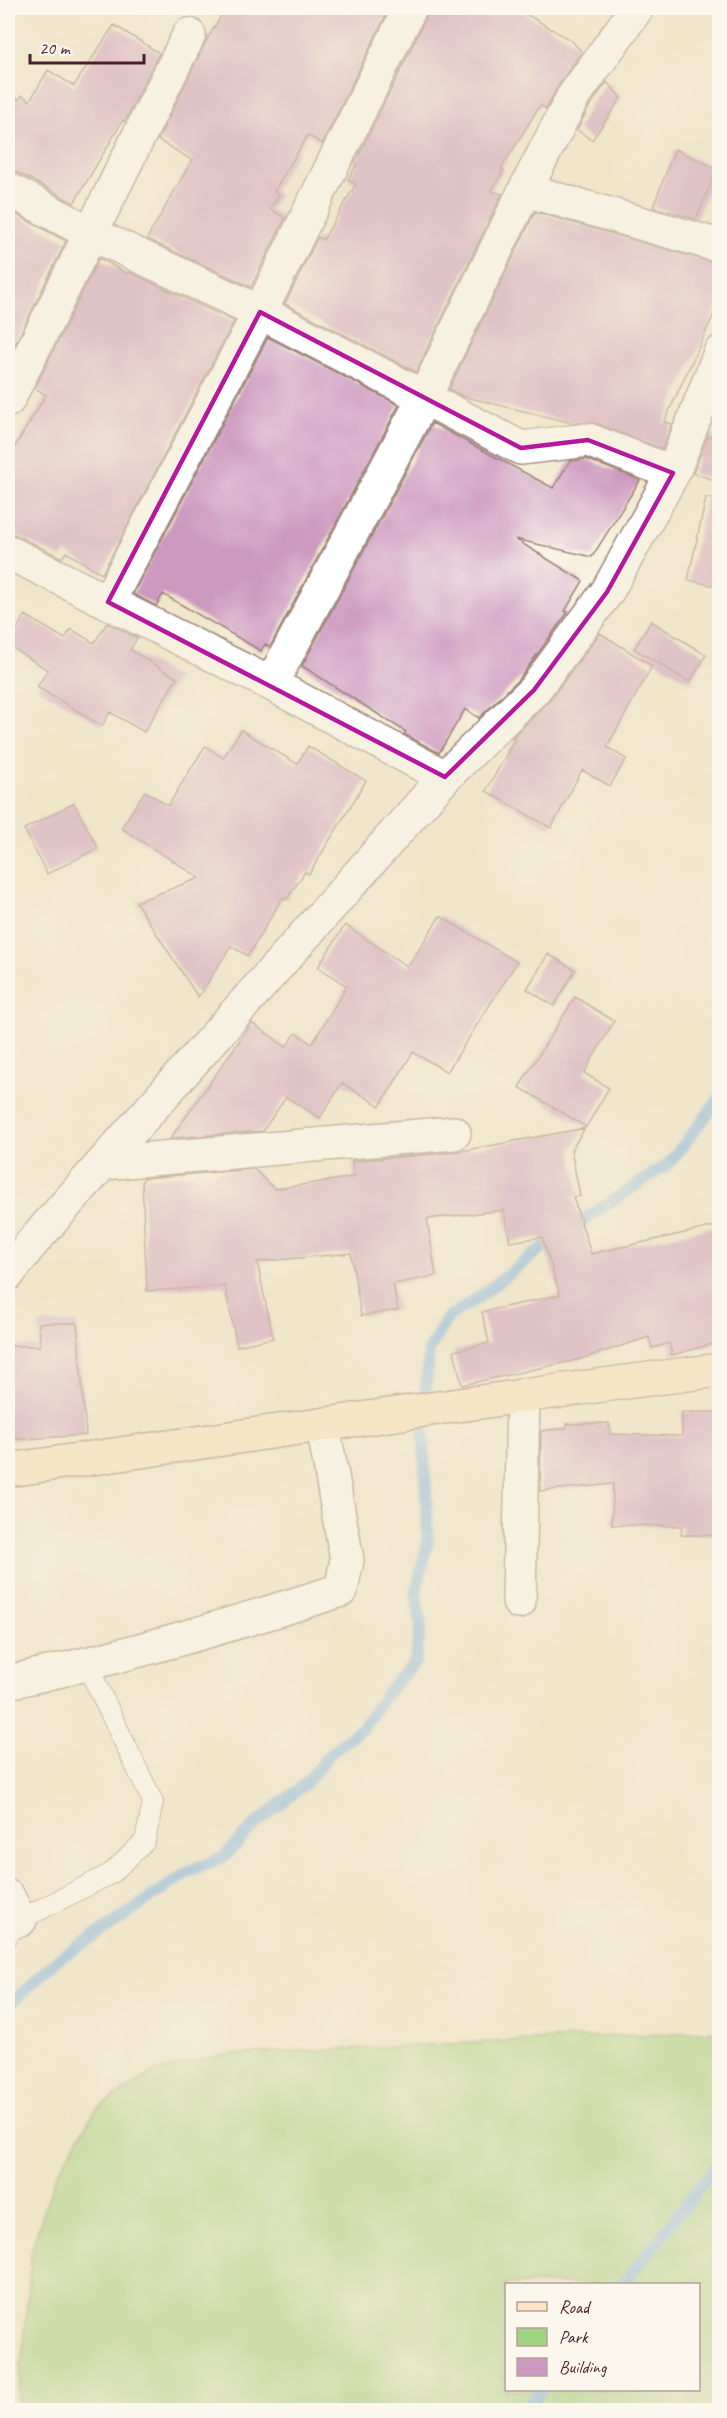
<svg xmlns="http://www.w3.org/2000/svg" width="727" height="2418" viewBox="0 0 727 2418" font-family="Caveat,sans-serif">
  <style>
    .green { fill: #a1d281; stroke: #767856; stroke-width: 1.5; fill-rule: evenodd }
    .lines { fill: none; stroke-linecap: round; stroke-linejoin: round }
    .stream { stroke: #76b0e7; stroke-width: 12 }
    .building { fill: #cc99c1 }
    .lane-casing { stroke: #9d827a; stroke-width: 22 }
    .street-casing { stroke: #9d827a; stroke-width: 36 }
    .secondary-casing { stroke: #9d827a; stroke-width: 36 }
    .lane { stroke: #fff; stroke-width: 20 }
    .street { stroke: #fff; stroke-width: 33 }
    .secondary { stroke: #ffe4c6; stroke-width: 33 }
    .marked { fill: none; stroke: #b5179e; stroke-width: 4.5; stroke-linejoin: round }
  </style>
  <rect width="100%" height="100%" fill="#fbf7ec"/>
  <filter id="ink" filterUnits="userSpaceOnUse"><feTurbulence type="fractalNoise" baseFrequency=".0167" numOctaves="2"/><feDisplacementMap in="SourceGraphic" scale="12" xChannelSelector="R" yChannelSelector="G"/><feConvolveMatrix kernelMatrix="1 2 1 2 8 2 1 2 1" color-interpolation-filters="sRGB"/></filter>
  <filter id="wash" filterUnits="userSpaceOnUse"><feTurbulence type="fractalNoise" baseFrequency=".008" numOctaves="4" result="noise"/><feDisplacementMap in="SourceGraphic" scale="24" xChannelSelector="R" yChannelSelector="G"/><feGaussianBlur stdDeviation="1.35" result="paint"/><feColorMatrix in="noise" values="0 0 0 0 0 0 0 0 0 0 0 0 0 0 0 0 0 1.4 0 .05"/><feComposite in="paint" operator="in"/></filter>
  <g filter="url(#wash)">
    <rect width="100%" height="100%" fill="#f0e6ca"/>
    <!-- green -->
    <path class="green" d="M719,2031V2410H17L32,2249L55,2177L96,2109L153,2072L222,2055ZM506,2284H698V2390H506Z"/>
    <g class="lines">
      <!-- stream -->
      <path class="stream" d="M8,2006L59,1958L91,1939L191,1870L224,1857L255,1825L306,1783L331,1753L362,1728L386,1694L415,1662L421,1627L416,1593L428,1541L423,1421L429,1349L448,1317L476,1299L549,1243L668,1164L720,1098
        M623,2284L720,2161
        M525,2410L541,2390"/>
    </g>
    <g id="blocks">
      <!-- building -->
      <path class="building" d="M226,8H382L388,11L322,144L308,135L274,191L279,195L270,209L285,218L251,287L147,239L192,160L158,140L206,41Z
        M429,8H516L572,41L582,52L558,86L546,109L540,105L501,169L504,170L491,191L502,194L416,372L285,304L318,237L323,240L356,184L348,179L357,164L355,163L427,16Z
        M114,25L159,53L125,121L123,120L74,203L17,172L8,170V93L19,100L22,95L30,101L48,70L74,86Z
        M607,82L621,98L592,140L577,130L589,107Z
        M675,149L717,169L696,219L653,207Z
        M8,210L66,241L8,359Z
        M535,212L720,264V301L664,422L672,424L662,449L595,423H572L462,396L449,389Z
        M99,258L128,274L129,272L234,321L102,574L66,552L62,558L16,535L8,533V458L46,395L35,388Z
        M268,337L399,405L270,647L265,644L261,651L163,594L156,606L133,594Z
        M432,423L553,488L570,461L586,459L640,480L592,557L515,539L583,581L565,611L568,612L520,678L479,718L465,709L439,753L404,734L406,732L302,666Z
        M708,436L720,439V482L693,473Z
        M706,498L720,499V587L688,580Z
        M25,615L65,639L71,629L94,643L107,623L137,638L130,650L177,678L144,732L110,712L102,726L37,687L48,670L8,645Z
        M651,621L706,655L690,682L634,649Z
        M600,633L652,666L607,747L626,759L610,786L582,770L551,828L486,791L515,739L512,738L549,701Z
        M241,730L297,764L308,746L366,781L309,874L305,872L286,900L283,897L248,956L231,946L198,997L136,902L200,878L121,828L145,791L168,806L205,746L223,758Z
        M74,803L98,848L47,874L24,829Z
        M440,916L517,962L447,1072L413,1052L380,1106L342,1083L320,1118L286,1097L263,1131L171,1138L252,1023L286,1047L296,1033L312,1044L347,986L318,967L345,925L408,967Z
        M548,954L575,970L554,1006L527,989Z
        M575,997L614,1021L584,1073L609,1088L586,1127L519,1087Z
        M585,1128L571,1150L580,1196L573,1197L591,1254L720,1225V1342L672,1355L669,1343L652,1348L649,1337L581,1359L462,1385L454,1351L489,1343L482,1312L560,1295L542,1237L510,1242L504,1210L427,1219L436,1276L393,1284L398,1310L361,1316L351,1253L257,1262L273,1338L237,1346L225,1286L147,1291L142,1181L144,1178L254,1169L274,1189L354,1177L352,1161L456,1152Z
        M39,1323H77L86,1435L8,1440V1346H40Z
        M682,1412H720V1535H681L682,1526L612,1525L613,1484L540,1491L541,1431L567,1428V1424L609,1423L610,1434L682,1436Z"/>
    </g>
  </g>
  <g filter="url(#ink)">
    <use href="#blocks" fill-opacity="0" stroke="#9d827a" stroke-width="1.5"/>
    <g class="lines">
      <!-- lane casing -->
      <g class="lane-casing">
        <path id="lane" d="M8,1935L20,1920L112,1873L145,1841L153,1802L87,1665"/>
      </g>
      <!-- street casing -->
      <g class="street-casing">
        <path id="street" d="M8,189L90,233L260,312L521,448L588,440L673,473
          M525,190L720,246
          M8,400L189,35
          M8,552L271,684L445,777
          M108,602L260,312L410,8
          M271,684L424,398L525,190L573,97L637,8
          M104,1163L454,1133
          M8,1274L31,1244L445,777L534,690L607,592L673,473L720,353
          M519,1602L523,1395
          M8,1682C121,1658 231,1625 341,1590L347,1560L323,1426
          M8,1897L20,1920"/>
      </g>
      <!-- secondary casing -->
      <g class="secondary-casing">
        <path id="secondary" d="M8,1470C245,1437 482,1399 720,1370"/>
      </g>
      <!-- lane -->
      <use href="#lane" class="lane"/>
      <!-- street -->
      <use href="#street" class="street"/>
      <!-- secondary -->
      <use href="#secondary" class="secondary"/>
    </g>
  </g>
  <!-- marked area -->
  <path d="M0 0H727V2418H0ZM260,312L521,448L588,440L673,473L607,592L534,690L445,777L108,602Z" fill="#f0e6ca" fill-opacity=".55" fill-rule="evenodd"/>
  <path class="marked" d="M260,312L521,448L588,440L673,473L607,592L534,690L445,777L108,602Z"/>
  <!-- margin -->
  <rect width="727" height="2418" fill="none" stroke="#fbf7ec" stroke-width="30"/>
  <!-- legend -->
  <rect x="505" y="2283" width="195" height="108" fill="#fbf7ec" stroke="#b4a19f" stroke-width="1.5"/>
  <rect x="517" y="2302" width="30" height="9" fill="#ffe4c6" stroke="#b4a19f" stroke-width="1.5"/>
  <text x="559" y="2313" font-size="18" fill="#4a1f2b">Road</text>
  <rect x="517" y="2328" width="30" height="18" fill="#a1d281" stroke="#b4a19f" stroke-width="1.5"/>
  <text x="559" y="2343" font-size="18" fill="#4a1f2b">Park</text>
  <rect x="517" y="2358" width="30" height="18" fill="#cc99c1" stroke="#b4a19f" stroke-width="1.5"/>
  <text x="559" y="2373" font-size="18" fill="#4a1f2b">Building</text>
  <!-- scale -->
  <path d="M30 54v9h114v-9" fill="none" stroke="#4a1f2b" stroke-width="3"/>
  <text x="39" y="54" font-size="18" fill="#4a1f2b" stroke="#fbf7ec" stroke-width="4.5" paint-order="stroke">20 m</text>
</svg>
